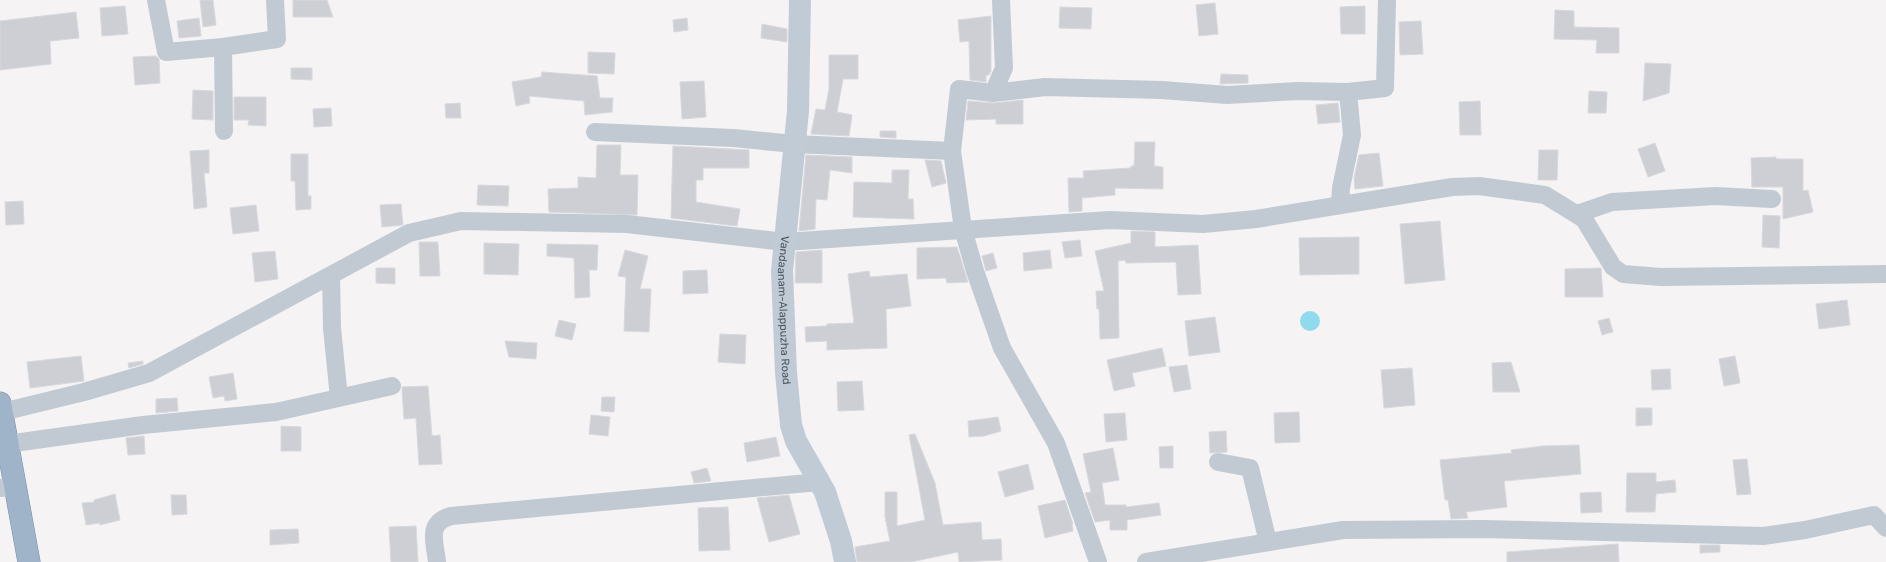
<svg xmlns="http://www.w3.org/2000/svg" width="1886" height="562" viewBox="0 0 1886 562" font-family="Rubik,sans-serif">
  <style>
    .water { fill: #90daee }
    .building { fill: #cdcfd5; stroke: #d7d9de }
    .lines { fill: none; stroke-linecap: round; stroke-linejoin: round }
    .trunk-casing { stroke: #7690ad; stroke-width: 23 }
    .minor { stroke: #c1cad2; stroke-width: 18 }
    .secondary { stroke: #c1cbd6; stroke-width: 22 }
    .trunk { stroke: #9fb4c9; stroke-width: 22 }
    .labels { text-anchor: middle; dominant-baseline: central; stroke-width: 3.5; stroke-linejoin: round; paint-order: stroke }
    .street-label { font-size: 11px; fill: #4a5661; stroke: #fff }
  </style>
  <rect width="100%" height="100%" fill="#f5f3f3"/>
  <!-- water -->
  <path class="water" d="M1300 321a10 10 0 1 1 20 0a10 10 0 1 1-20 0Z"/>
  <!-- building -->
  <path class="building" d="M200,0H213L216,25L203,27Z
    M293,0H327L333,17H293Z
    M1215,3L1218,34L1199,36L1196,5Z
    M125,6L128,34L102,36L100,8Z
    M1365,6V34H1341L1340,7Z
    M1060,7L1092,8L1091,29L1059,28Z
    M1555,10L1574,11V27L1619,28V53H1596L1597,40L1554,39Z
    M76,12L79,38L50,41L51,64L0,70V21Z
    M991,16V71L989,75H986V82L970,80L969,41L960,42L958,20Z
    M199,18L201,36L179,38L177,21Z
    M687,18L688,30L674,32L673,20Z
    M1421,21L1423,54L1400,55L1399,22Z
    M762,24L787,29V42L761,38Z
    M588,52L615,53L614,74L588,73Z
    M829,55H858V79H843L837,112L852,115L849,136L811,134L816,109L825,110L829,89Z
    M156,56L159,59L160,83L135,85L133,57Z
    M1645,63L1671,64L1669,93L1643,101Z
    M291,68H312V80L291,79Z
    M542,72L597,76L600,98H613L612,112L585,115L584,101L529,96L530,103L516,106L512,82L541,77Z
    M1221,74L1248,75V83L1220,84Z
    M704,81L706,117L682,119L680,82Z
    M193,90L213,91V120L192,119Z
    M1589,91L1607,92L1606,113H1588Z
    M234,97H266V126L248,125L249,120H234Z
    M1023,100V124H996V119L966,120L968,101L994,103Z
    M1480,101L1481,135H1460L1459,102Z
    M460,103L461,118H446L445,104Z
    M1338,103L1340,122L1318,124L1316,105Z
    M331,108L332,126L314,127L313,109Z
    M880,131H896V138L880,137Z
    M1135,142H1155L1154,166L1163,167V189L1115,188V195L1082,198V211L1069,212L1068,178H1084L1083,171L1131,168V166H1134Z
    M1655,143L1665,171L1648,177L1638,149Z
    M597,145H621L620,175H638L637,215L549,212L548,189L578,188V177L596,178Z
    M673,146L749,150V168H703V180H696V202L740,209L737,226L671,218Z
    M209,150V173H204L207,207L194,209L190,151Z
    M1539,150H1558L1557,180H1538Z
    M1379,153L1383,186L1355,189L1354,178L1359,155Z
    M291,154H308V196H311V209L296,210L295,181H291Z
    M806,155L852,157V173L830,170L827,200L816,199L815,229L799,231Z
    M1776,157V159H1803V191L1808,190L1813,212L1783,219V187H1752L1751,158Z
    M925,160L941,161L946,183L932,187Z
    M892,170H909L908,199H913L914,219L853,217L854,182L892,183Z
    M478,185L509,186L508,206L477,205Z
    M23,201L24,224L6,225L5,202Z
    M401,204L403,225L382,227L380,205Z
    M256,205L259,231L233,234L230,208Z
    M1763,215L1780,216L1779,248L1762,247Z
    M1440,221L1445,280L1405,284L1400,224Z
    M1131,231L1155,232V247L1198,245L1201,294L1178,295L1176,262L1126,263L1125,260L1118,261L1119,338L1100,339L1099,309H1097L1096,291H1104L1095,251L1131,243Z
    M1359,237V274L1300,275L1299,238Z
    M1080,240L1082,256L1065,258L1062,242Z
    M419,242H438L440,276H420Z
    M484,243L519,244L518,275L484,274Z
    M547,244L598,245L597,270H589L590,297L575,298L574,258L547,256Z
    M957,247L968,282L947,283L946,278L917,279V248Z
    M625,250L648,256L640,289H651L649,332L624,331L626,277L618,276Z
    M822,250V283H795L796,252Z
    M1050,250L1052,268L1024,271L1023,253Z
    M275,251L278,279L255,282L252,253Z
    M993,253L997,268L986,271L982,256Z
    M376,268H395V284L376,283Z
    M1601,268L1603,297H1565V269Z
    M707,270L708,293L683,294V271Z
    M869,271L870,277L907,274L911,306L886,309L887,348L827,350V341L806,342L805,327L827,326V324L854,323L848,274Z
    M1847,300L1850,325L1819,329L1816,304Z
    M1215,317L1220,352L1189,356L1185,321Z
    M1609,318L1613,332L1602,335L1598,321Z
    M559,320L576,324L572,340L555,336Z
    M720,334L746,335L745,364L718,362Z
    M505,341L537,343L536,359L509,357Z
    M1162,348L1166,366L1132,373L1135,386L1114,391L1107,360Z
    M81,356L84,381L30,388L27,362Z
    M1735,356L1740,383L1724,386L1719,359Z
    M143,361V364L129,368L128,363Z
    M1511,362L1520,392H1493L1492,363Z
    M1187,365L1191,389L1174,392L1169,367Z
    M1412,368L1415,405L1384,408L1381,370Z
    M1670,369L1671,389L1652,390L1651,370Z
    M233,373L237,399L225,401L224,396L213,398L209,377Z
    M862,381L864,410L838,411L837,382Z
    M428,386L432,436L440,435L442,464L419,465L416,418L404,419L402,390V387Z
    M602,397H615L614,412L601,411Z
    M177,398L178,411L156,413V399Z
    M1636,408H1652V425L1636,426Z
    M1299,412L1300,442L1275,443L1274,413Z
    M1125,413L1127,440L1106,442L1104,414Z
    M591,415L610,417L608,436L589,434Z
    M998,417L1001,431L984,436L969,437L968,421Z
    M281,426L301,427V451H281Z
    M1226,431L1227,452L1210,453L1209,432Z
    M915,434L935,483L943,525L981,522L982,540L1001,539L1002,560L959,562L958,552L911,562H857L855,547L890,541L885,517V492H897V526L925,520L909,435Z
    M144,436L145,454L128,455L126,438Z
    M776,437L780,456L747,462L744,443Z
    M1579,445L1581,474L1504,481L1507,507L1466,512L1468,518L1451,519L1448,500H1445L1440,460L1512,453L1511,450L1543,446Z
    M1173,446V468H1160L1159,447Z
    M1113,448L1119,480L1102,483L1105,505H1126V507L1159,503L1161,515L1127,520V530H1110V520L1095,522L1085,493L1091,492L1083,454Z
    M1747,459L1751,494L1737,495L1733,460Z
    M1028,464L1034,489L1005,497L998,472Z
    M707,468L711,481L694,483L691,472Z
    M1627,473H1656V482L1675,480L1676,492L1656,494L1655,512H1626Z
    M1601,492L1602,512L1581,513L1580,493Z
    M115,494L120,520L100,525V523L86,525L82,503L94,502V500Z
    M171,495H186L187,514L172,515Z
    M789,495L800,534L769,542L757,498Z
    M1065,500L1073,524H1072L1073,531L1045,538L1038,506Z
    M728,507L730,550L699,551L698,508Z
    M416,526L418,562H391L389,527Z
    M298,529L299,543L270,545V530Z
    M1618,544L1619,562H1507V552Z
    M1700,545H1720V552L1700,553Z"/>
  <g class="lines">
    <!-- trunk casing -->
    <g class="trunk-casing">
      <path id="trunk" d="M0,403L29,562"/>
    </g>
    <!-- minor -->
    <path class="minor" d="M156,0L166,52L223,47L224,131
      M223,47L277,39L275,0
      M993,93L1045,87L1162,90L1227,95L1298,91L1348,92L1385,88L1387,0
      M595,132L733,138L794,144L952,151L959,89L993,93L1004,68L1001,0
      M952,151L963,229L975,271L1002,348L1056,443L1098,562
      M1340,205L1341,188L1352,135L1348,92
      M1577,214L1612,202L1715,196L1772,199
      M331,275L332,328L339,398
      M2,412L84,392L149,373L409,233L461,221L627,224L785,242L1110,220L1203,224L1256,219L1452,187L1479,186L1545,195L1584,219L1613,267L1623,274L1661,277L1886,274
      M7,444L143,425L276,412L392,386
      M1218,462L1250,468L1268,542
      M0,488L15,487
      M437,562C435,542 426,523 451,516L819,482
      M1146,562L1343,530L1482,529L1763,536L1805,530L1874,515L1886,528"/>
    <!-- secondary -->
    <path class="secondary" id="s1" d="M800,0L798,111L782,271L786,373L791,425L796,441L825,492L841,541L845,562"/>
    <!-- trunk -->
    <use href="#trunk" class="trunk"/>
  </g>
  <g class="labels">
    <!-- street labels -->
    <g class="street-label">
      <text stroke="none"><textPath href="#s1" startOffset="311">Vandaanam-Alappuzha Road</textPath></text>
    </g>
  </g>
</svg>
